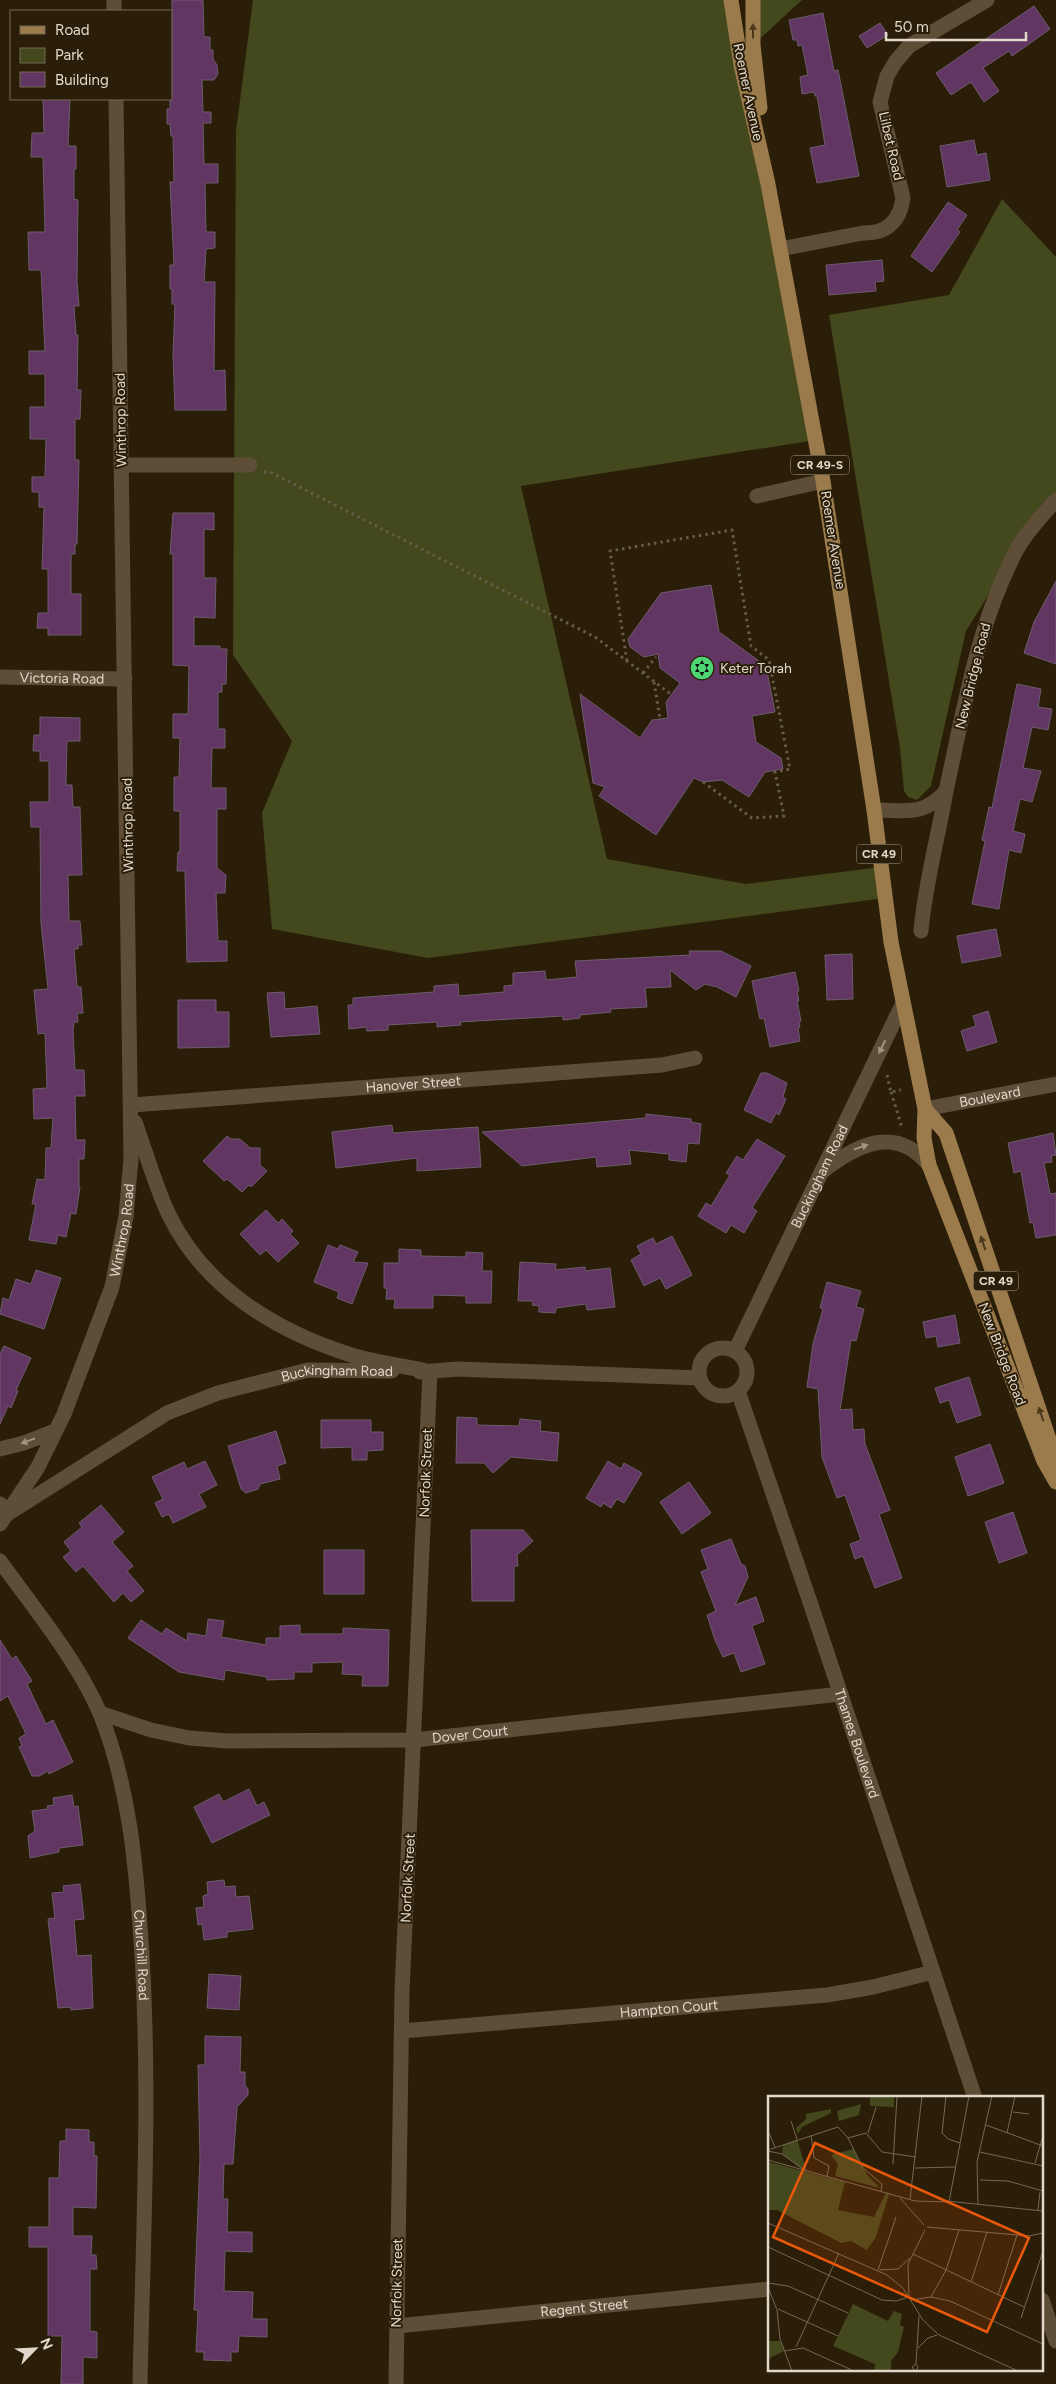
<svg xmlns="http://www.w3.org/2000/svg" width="1056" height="2384" viewBox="0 0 1056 2384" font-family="Figtree,sans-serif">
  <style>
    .green { fill: #43481d }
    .building { fill: #613662; stroke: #6e5b6e }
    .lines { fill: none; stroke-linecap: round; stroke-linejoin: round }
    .path { stroke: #675c48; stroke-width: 3; stroke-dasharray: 2.5 4; stroke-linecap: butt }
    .minor { stroke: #5e4e38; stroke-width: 15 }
    .major { stroke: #9b7b4c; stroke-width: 15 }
    .oneway { fill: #4d3a1c }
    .oneway2 { fill: #a09382 }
    .labels { text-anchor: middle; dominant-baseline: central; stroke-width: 4; stroke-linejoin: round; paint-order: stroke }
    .shield { fill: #2b1e08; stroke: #aaa090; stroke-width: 1 }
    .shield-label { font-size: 12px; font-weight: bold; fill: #e1d8cb }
    .street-label { font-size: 14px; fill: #e1d8cb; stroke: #2b1e08 }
    .poi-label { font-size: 14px; fill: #e1d8cb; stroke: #2b1e08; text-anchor: start }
    .inset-road { fill: none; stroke: #746856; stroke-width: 1 }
    .view { fill: #e8590c; fill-opacity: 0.15; stroke: #e8590c; stroke-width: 2.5 }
    .inset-edge { fill: none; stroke: #e1d8cb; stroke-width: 2.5 }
  </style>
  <rect width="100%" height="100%" fill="#2b1e08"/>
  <!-- green -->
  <path class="green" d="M253,0H731L816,440L521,486L607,859L746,884L881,867L885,898L428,958L272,929L262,813L292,741L233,655L236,131Z
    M753,0H802L753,45Z
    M1002,199L1056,257V500L1017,549L966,631L931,786L917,800L908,797L904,791L900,748L829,315L949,295Z"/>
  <!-- building -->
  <path class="building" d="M172,0H203L204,37H210V50H213V59L217,65L218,74L214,80H202L203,112H211V123H203L204,164H218V183H205L206,232H215V248L206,249L204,282H215L214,371L225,370L226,410H175L173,355L175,304H172V289H170V265H174L170,182H174L173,136H171L170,124H167V109H170V99L172,96Z
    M1034,6L1050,29L1012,56L1009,51L983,68L999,91L984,102L971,82L951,95L936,73Z
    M823,13L834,71L838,70L859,176L817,183L810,148L825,145L817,96H815L814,92L802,94L800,77L808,75L802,45L798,46L797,40H793L789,20Z
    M880,23L888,35L867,48L859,36Z
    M43,99H70L68,146H76V169H74V199L78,200L77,282L79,306H74L76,335H78L77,390H81L80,419H75V460H79L77,544H75V554H71V594H81V635H48V628H37L38,613H48V569H42L44,507H39V492H32V477H45L46,439H30V407H45V374H29V351H45L41,270H29L28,232H45L43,157H31L32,133H44Z
    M974,140L977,155L986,153L990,180L947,187L940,146Z
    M948,202L967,215L957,230L960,232L932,272L911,256Z
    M882,260L884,281L875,282L876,291L829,295L826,265Z
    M173,513H214V530L204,529V578H216L215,618L194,617V646H220V649H227L226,684H222V692H218V729H225V748H212L211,788H226V809H217V868L226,875L225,893H216L218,941H227V961L187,962L185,871H177L178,852H180V811H174V777H179L180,738H173V714H188L189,666L173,665V554H170Z
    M1056,581V664L1024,653L1034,622Z
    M711,585L719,632L766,666L775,712L752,716L756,742L781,758L783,769L765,772L749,797L722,780L703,782L694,778L656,835L599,796L605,787L593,783L580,694L640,738L652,720L668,718L666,702L680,683L660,668L658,654L644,657L630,647L628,639L661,593Z
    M1017,684L1041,689L1038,707L1052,709L1048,730L1032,727L1023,768L1041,771L1032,802L1020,799L1013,831L1025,834L1021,853L1009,850L999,909L972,904L985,841L982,840L989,807L992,808Z
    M40,717L80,718V741H67L66,785H72L73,807H80L82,875H68L69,921H80L82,945H78V949H74L77,987H81L83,1013H77L78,1022H74L73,1031L75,1070H84L85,1096H75L76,1140H85L84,1159H79V1187H80L76,1214L71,1213L66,1237L58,1235L56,1244L29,1240L36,1204H32L37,1179L45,1180L46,1148H51L53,1118L34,1119L33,1089L47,1088L45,1033L38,1034L34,990L48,989L41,923L40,827H31L30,802H49V761H40V751H33L34,735H40Z
    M996,929L1001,956L962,963L957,936Z
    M689,951H721L751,966L736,997L717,987L705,984L696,990L670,970L671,987L645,988L647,1007L610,1009L611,1012L580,1015V1018L563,1020V1016L460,1022L461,1025L437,1027V1022L388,1025V1030L367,1031L366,1027L349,1029L348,1005H353V998L434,992V986L458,984L459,996L504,992V986L513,985V973L545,971L546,980L577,977L575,961L690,955Z
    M852,954L853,999L827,1000L825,955Z
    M795,972L799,991H797L799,1001H797L801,1021L799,1022L800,1027L798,1028L800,1041L770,1047L764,1018L760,1019L752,981Z
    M284,992L285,1009L317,1006L320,1034L271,1037L267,993Z
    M178,1000H216V1012H229V1047L178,1048Z
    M988,1011L997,1042L967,1051L961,1031L976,1026L973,1016Z
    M761,1073H767L787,1083L783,1097L786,1099L779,1115L776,1113L771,1123L744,1110Z
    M646,1114L691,1119V1122L701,1124L699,1144L688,1143L686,1162L669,1160V1154L629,1150L631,1164L597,1167L596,1157L522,1166L482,1132L646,1118Z
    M392,1125L393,1133L478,1127L481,1167L417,1171V1158L336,1168L332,1132Z
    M1053,1133L1056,1155L1051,1156L1052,1162L1044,1163L1050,1194L1056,1193V1235L1036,1238L1033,1222L1030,1223L1021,1171L1014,1173L1008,1143Z
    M227,1136L231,1139H240L250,1148H260V1165L267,1171L251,1187L249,1185L242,1192L227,1179L224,1181L203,1161Z
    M757,1139L785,1156L752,1208L757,1211L744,1233L731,1225L726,1233L698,1216L706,1203L711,1206L730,1175L726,1173L737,1156L743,1160Z
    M266,1210L278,1223L282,1219L293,1231L290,1234L299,1243L278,1262L266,1250L260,1255L240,1234Z
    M672,1236L692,1275L666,1289L660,1278L644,1286L631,1260L641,1254L637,1246L653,1238L656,1244Z
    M328,1245L338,1249L340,1245L358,1252L353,1262L368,1263L352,1304L337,1298L339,1292L314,1282Z
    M399,1249L421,1250V1256L466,1257V1252L483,1253L482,1271H492L491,1303H466V1296L433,1295V1308H394L395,1299H386L387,1288H384V1263H399Z
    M520,1262L556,1264L555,1270L585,1267V1271L610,1268L615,1307L587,1310L586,1304L556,1308L555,1313L539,1312V1306L532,1305L533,1301H518Z
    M36,1270L61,1278L44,1329L0,1314L3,1298L9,1300L16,1279L31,1284Z
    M827,1282L861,1291L856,1307L864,1309L856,1341L851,1340L840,1410L852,1409L853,1430L864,1429L865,1444L890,1510L879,1514L902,1578L875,1588L863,1556L855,1559L850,1544L861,1540L845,1495L837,1498L822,1457L818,1389L807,1387L813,1344L823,1309L820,1308Z
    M955,1315L960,1343L938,1347L936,1336L926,1338L923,1322Z
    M4,1346L31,1358L16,1390L18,1391L11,1408L8,1406L0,1424V1354Z
    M969,1377L981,1415L957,1423L949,1400L940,1403L935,1388Z
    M457,1417L477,1418V1425L519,1426L520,1419L541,1421L540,1431L559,1433L557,1461L511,1457L493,1473L484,1463H456Z
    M321,1420H371V1432H383V1450L367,1451V1460H352V1447L321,1448Z
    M276,1431L286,1463L277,1466L280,1479L260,1484L258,1489L246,1493L241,1489L228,1446Z
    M990,1444L1004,1483L968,1496L955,1457Z
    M205,1461L217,1485L199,1494L206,1507L173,1523L169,1514L162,1517L155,1503L163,1499L152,1477L184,1462L187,1469Z
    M608,1461L621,1469L624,1463L642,1473L624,1503L617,1499L611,1508L603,1503L601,1507L586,1498Z
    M689,1482L711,1513L682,1534L660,1502Z
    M101,1505L124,1532L112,1542L133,1566L127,1571L144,1591L131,1602L123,1593L114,1602L83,1566L76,1572L63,1557L71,1551L64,1542L82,1527L79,1523Z
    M1013,1512L1027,1553L999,1563L985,1522Z
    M471,1530H523L533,1541L517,1555L518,1566H514V1601H472Z
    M731,1539L741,1564L745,1566L748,1577L735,1605L756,1597L764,1621L752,1626L765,1664L741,1672L734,1653L723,1657L715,1640L707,1615L716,1611L701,1572L708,1569L701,1550Z
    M324,1550H364V1594H324Z
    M208,1619L224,1621L221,1637L266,1645V1638H280V1626L300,1625V1634H343V1628L389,1630L388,1686H362L363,1675L342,1674L343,1662L312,1663V1672H294V1679L267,1680V1677L225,1670L224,1680L179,1672L128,1638L141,1620L162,1634L166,1628L187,1641L188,1633L206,1636Z
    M0,1640L12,1659L16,1656L32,1681L27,1684L46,1724L53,1720L73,1762L49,1774L48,1771L39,1776H32L19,1747L22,1746L19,1738L26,1734L8,1696L0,1701Z
    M249,1789L257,1806L264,1802L270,1815L212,1843L194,1807L219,1794L223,1802Z
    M72,1795L74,1807L78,1806L83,1845L59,1848V1852L30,1858L28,1836L35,1831L32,1811L48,1809L47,1806L54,1805L53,1798Z
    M224,1880L225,1887L235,1886L236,1897L249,1896L253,1929L227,1932V1937L204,1940L202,1924L198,1925L196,1908L204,1907L203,1896L208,1894L207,1882Z
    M80,1884L84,1919L74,1920L77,1956L91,1955L93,2008L71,2010V2007L58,2008L48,1919L55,1918L52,1893L64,1892L63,1886Z
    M209,1974L241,1976L239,2010L207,2008Z
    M205,2036L241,2037L240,2072H245V2085L248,2089V2095L237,2107L233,2164H224L223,2199H228L227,2232H252V2252L225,2251L224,2291L253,2292L252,2319H267V2337L239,2336L238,2352H231V2361L204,2360V2352H196L198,2310H194L200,2158L198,2065H205Z
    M66,2129L89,2130V2142H94V2156H97L96,2208L73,2207V2236H92L91,2255H96L97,2269H90V2331L97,2332V2358L83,2357V2384H61L62,2336H48V2247H29V2227H49V2178H59L60,2141H66Z"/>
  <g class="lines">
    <!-- path -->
    <path class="path" d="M264,472H270L595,637L672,695
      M627,661L610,551L732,530L751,646L769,660L790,769L775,772L784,816L752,818L703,782
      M643,673L656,657
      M654,682L660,719
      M887,1075L891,1092L901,1090
      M891,1092L902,1128"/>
    <!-- minor -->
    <g class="minor">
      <path d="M114,0V11"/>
      <path d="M780,249L863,233C887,234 900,221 903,198L880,102L887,76L896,61L909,46L987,0"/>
      <path d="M122,465H250"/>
      <path d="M757,496L823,481"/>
      <path id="s1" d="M0,677L125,679"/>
      <path d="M874,810C906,810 923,817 946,791C964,709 977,626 1016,551C1026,532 1042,516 1056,500"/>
      <path d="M921,931C925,884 938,838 946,791"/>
      <path id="s2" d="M132,1105L662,1065L695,1058"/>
      <path id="s3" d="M925,1109L1056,1084"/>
      <path d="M135,1122C146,1152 155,1186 169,1215C204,1287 274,1330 348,1354C374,1363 403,1365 430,1372L402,1991L396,2384"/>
      <path d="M824,1170C858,1144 896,1125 929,1165"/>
      <circle cx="723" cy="1372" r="24"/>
      <path id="s4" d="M735,1351L903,1003"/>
      <path d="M420,1372L458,1369L700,1378"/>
      <path id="s5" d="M738,1391L811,1605L975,2098"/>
      <path d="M0,1449L24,1443L55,1431"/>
      <path id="s6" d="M0,1504L9,1513L167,1413L218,1393L308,1370L392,1371"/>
      <path id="s7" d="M0,1524L38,1467L64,1414L112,1287L126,1216L131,1159L116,99"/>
      <path id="s8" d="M0,1561C33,1607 80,1664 101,1716C129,1787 136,1864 141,1940C151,2087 143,2236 140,2384"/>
      <path id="s9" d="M100,1713L151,1730L189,1738L228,1741L414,1740L841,1694"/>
      <path id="s10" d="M402,2031L827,1995L873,1987L933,1972"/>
      <path d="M1042,2300L1056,2341"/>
      <path id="s11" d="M397,2326L770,2289"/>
    </g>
    <!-- major -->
    <path class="major" d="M731,0L741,65L768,184L823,481L874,810L891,942L925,1109L924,1138L929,1165L1044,1461L1056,1482
      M753,0V45L760,108
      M925,1109L946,1133L1056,1460"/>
  </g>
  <!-- one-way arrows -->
  <defs><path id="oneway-solid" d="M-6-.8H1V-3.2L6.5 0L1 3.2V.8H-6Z" transform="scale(1.25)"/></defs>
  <g class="oneway">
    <use href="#oneway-solid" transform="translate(753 31) rotate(-90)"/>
    <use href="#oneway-solid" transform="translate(983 1243) rotate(-109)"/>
    <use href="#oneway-solid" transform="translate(1041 1414) rotate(-109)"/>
  </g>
  <g class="oneway2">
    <use href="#oneway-solid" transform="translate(882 1047) rotate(116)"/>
    <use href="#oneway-solid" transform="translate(861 1147) rotate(-19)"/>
    <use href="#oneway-solid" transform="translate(28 1441) rotate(160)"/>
  </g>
  <!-- icons -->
  <defs>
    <g id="synagogue-disc" transform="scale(1.25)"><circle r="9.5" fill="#4ed675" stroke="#2b1e08"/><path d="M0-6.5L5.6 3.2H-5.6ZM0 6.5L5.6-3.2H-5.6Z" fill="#111"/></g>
  </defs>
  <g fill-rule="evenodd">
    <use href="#synagogue-disc" x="702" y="668"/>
  </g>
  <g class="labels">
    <!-- shield labels -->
    <g class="shield">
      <rect x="791" y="455.5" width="58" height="19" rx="4"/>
      <rect x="856.5" y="844.5" width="45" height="19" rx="4"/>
      <rect x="973.5" y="1271.5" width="45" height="19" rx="4"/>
    </g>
    <g class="shield-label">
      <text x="820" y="465">CR 49-S</text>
      <text x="879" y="854">CR 49</text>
      <text x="996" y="1281">CR 49</text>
    </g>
    <!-- street labels -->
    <g class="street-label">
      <text transform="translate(748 92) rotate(78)">Roemer Avenue</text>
      <text transform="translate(891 146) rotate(77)">Lilbet Road</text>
      <text transform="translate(121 420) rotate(-91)">Winthrop Road</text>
      <text transform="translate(833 540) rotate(81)">Roemer Avenue</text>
      <text transform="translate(973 676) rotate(-76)">New Bridge Road</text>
      <text stroke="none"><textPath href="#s1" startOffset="62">Victoria Road</textPath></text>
      <text transform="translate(128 825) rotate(-91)">Winthrop Road</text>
      <text stroke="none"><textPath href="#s2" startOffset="282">Hanover Street</textPath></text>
      <text stroke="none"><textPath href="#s3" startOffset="66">Boulevard</textPath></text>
      <text stroke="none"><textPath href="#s4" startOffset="194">Buckingham Road</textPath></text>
      <text stroke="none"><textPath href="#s7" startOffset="321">Winthrop Road</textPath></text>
      <text transform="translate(1002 1354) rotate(69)">New Bridge Road</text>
      <text stroke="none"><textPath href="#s6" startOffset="376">Buckingham Road</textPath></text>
      <text transform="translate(426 1473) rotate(-88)">Norfolk Street</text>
      <text stroke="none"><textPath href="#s9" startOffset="374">Dover Court</textPath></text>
      <text stroke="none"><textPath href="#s5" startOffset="372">Thames Boulevard</textPath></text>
      <text transform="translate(408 1878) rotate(-87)">Norfolk Street</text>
      <text stroke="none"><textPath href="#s8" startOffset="429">Churchill Road</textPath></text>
      <text stroke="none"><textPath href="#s10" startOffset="268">Hampton Court</textPath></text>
      <text transform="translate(397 2283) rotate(-89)">Norfolk Street</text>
      <text stroke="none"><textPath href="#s11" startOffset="188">Regent Street</textPath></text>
    </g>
    <!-- poi labels -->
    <g class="poi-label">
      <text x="720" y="668">Keter Torah</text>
    </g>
  </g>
  <!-- overview -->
  <g transform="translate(768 2096)">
    <rect width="275" height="275" fill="#2b1e08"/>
    <path d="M102,0H126V11L102,10ZM93,8L91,19L71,25L69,15ZM63,13V17L34,31L30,38L28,32L38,23V18ZM29,43L39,76L14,58L15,49ZM85,53L100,80L112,92L67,80L70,68L63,59ZM1,66L77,86L70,114L106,121L118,97L121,98L108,141L99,154L83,145L73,147L9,114H0ZM85,208L120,225L126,215L134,218L132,229L136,231L130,256L123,265V275H106L107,268L65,250ZM0,235L1,245H12L16,255L0,263Z" fill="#43481d"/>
    <path class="inset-road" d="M178,0L174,37L180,43L192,47M245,16L261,18M23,25L29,43M218,29L275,50M0,35L7,51M100,37L108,11M239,37L247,0M43,39L46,62L61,70L59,80M80,42L98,37L114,56L148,61M0,54L70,31L80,42L95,72L114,88L113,95M0,55L14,58L36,74M212,56L275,70M0,64L147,105L181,106M267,67L275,40M125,68L129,0M147,72L187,71M212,84L240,85L275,95M132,102L156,129M142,103L154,0M179,105L275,115M181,106L201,0M210,109L209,66L224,0M270,114L272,96M0,127L119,179L135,192L155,224L171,239L250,275M159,131L261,140L275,137M0,151L114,204L128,205L141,201L140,168L157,134M145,158L256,211M110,174L128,121M112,174L130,173L142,162M203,186L219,136M0,187L20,190L80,217M0,191L9,214L12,243L24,275M230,199L249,139M163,201L178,174L191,134M143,204L163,201L182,205L275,248M10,213L70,240M253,222L275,155M28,251L71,157M150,252L160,242L169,239M16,255L35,252L86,275M148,268L151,220M147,275L144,271L148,268L150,271L148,275"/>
    <path class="view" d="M47,47L261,142L219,236L5,141Z"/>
    <rect width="275" height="275" class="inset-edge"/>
  </g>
  <!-- legend -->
  <rect x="10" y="10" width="162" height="90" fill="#2b1e08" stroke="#746856"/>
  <rect x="20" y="26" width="25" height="8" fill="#9b7b4c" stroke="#746856"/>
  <text x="55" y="35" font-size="15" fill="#e1d8cb">Road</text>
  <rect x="20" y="48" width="25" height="15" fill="#43481d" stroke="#746856"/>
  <text x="55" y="60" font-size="15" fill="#e1d8cb">Park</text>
  <rect x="20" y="72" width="25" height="15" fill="#613662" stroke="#746856"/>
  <text x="55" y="85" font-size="15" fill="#e1d8cb">Building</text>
  <!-- north arrow -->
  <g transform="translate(35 2349) rotate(66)" stroke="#2b1e08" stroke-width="4" paint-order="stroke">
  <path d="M0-4L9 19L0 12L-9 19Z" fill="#e1d8cb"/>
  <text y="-8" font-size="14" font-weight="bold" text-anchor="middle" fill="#e1d8cb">N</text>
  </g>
  <!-- scale -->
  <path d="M886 32v8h140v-8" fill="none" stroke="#e1d8cb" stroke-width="2.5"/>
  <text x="894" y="32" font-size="15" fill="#e1d8cb" stroke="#2b1e08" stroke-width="4" paint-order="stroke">50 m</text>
</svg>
